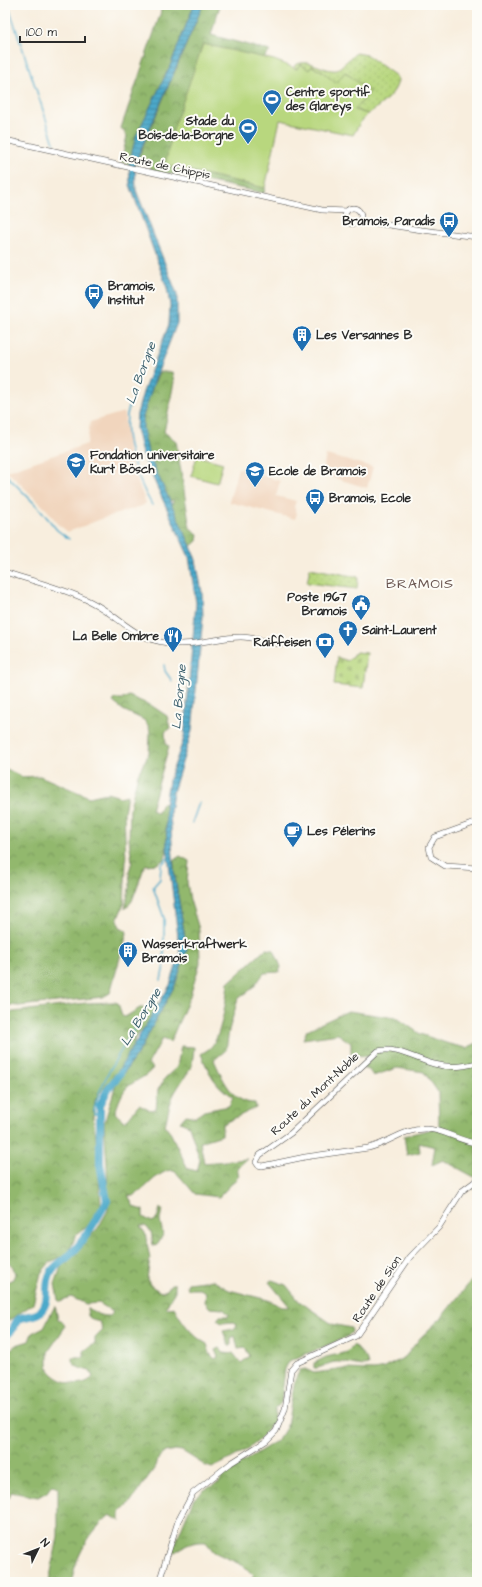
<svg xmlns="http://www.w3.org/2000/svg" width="482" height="1587" viewBox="0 0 482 1587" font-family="'Architects Daughter',sans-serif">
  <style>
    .built { fill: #f1d5bd }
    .grass { fill: url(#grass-dots); stroke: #728154 }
    .forest { fill: url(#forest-crowns); stroke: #5e724c }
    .cemetery { fill: url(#cemetery-stones); stroke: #728154 }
    .park { fill: #b8d77e; stroke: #728154 }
    .water { fill: url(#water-rules); stroke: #3b6a7a }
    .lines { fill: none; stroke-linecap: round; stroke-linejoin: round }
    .stream { stroke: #4ba9ca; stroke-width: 1.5 }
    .river { stroke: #4ba9ca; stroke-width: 8 }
    .tertiary-casing { stroke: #4a4846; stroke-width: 6 }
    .tertiary { stroke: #fff; stroke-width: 5 }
    .labels { text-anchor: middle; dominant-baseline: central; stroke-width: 4; stroke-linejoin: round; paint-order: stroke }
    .poi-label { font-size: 12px; font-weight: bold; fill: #2b2b2b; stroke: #fdfcf7; text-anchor: start }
    .street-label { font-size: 12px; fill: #2b2b2b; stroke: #fdfcf7 }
    .water-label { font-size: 13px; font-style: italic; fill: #385d6b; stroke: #fdfcf7 }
    .quarter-label { font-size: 14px; letter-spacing: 1px; fill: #6a5651; stroke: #fdfcf7 }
  </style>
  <defs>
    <pattern id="grass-dots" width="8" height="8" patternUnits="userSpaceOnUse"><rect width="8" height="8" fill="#b8d77e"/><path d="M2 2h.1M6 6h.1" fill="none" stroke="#9eb96d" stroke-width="1.8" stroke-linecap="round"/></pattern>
    <pattern id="forest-crowns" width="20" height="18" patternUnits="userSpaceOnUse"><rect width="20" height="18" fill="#92b86d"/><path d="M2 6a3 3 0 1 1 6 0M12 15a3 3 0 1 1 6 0" fill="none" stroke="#77965a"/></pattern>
    <pattern id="cemetery-stones" width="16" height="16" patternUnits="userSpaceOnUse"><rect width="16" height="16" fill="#b8d77e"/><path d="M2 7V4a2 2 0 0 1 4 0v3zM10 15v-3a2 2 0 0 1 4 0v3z" fill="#9eb96d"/></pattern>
    <pattern id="water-rules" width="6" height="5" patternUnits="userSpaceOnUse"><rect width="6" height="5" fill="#4ba9ca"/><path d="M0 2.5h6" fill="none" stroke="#3f8aa4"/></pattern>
  </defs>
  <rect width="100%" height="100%" fill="#fdfcf7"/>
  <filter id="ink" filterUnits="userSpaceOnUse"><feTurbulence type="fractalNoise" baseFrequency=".025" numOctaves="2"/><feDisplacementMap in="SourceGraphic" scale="8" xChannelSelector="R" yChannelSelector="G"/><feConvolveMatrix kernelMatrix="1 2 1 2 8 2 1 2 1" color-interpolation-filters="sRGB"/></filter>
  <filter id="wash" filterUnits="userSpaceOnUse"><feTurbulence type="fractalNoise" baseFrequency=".012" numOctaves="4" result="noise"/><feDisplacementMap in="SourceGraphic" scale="16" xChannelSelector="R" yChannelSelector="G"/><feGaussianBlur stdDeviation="0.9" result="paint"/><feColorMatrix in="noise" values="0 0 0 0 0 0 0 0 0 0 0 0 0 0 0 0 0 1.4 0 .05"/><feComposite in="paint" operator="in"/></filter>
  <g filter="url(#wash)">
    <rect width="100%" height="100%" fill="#f8eede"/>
    <!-- built -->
    <path class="built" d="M124,412L129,460L146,503L142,506L104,518L68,532L59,525L48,511L7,471L87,444L90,422Z
      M326,455L373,467L367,488L322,474Z
      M238,468L280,481L276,496L296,501L294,507L297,513L295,519L229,502Z"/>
    <!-- grass -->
    <path class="grass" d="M356,53L367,55L396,76L398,80C396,95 379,106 368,114L355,110L346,72L336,83L319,69L318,70L312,66L309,70L297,69L294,66C307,56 323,72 337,70Z
      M310,568L358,577L357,589L307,583Z"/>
    <!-- forest -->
    <path class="forest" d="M162,5H194L170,66L136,136L129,164L121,162L127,136L121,128L160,15Z
      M203,5H220L211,35L270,51L264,58L203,44L165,165L265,188L264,193L152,170L147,165V160L142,159L139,164L135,165Z
      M159,372H172L174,382L164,432L176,441L190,528L198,534L197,541L191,546L171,505L174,501L169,500C158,475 140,447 143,419C144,405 154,385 159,372Z
      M129,696L152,706L167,716L170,728L165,732L166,745L169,746L151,810L158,813L162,803L165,804L167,847L165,859L157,864L145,865L132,901L125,909L130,884L129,871L132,862L129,839L130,807L138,774L149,753L150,733L149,727L144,720L123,710L113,702L115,699H123Z
      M5,768L22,777L40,776L89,797L107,793L120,797L127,795L124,812L126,861L124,904L117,920L120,927L126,930L127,933L110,993L103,997L19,1006L5,1005Z
      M180,856L189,861L187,882L190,900L199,929L200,963L190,996L170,1042L162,1039L148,1064L153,1068C146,1077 138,1079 130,1085C122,1090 118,1104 115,1113L125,1122L139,1105L149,1110L156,1109L158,1090L165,1078L177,1067L181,1046L194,1047C192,1073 189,1069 177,1089C170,1099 168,1114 165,1125L171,1134L188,1169L197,1171L200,1160L189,1126L180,1122L186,1115L195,1117L204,1111L229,1106L233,1097C215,1086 209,1073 201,1054C204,1052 208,1050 211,1047C221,1037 227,997 228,983L266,949L274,950L281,967L279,972L264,973L253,988L238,999L229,1030L226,1050L214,1060C222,1077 232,1104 255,1103L256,1108L222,1124V1135L200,1142L204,1163L247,1159L237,1168L239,1176L219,1197L195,1194L176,1172L170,1170C153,1175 147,1189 133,1196L128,1195L134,1207L143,1210V1217L152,1222L157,1219L160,1208L162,1209L160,1220L163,1235L156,1246L153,1245L151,1231L145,1226H140L145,1233L150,1259L147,1279L151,1286L161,1292L167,1290L171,1284H175V1291L166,1307L168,1308L174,1307C182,1322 192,1336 207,1344L210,1354L215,1359L218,1357L215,1350L219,1348L224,1352L233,1353L241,1363L250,1356L245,1348L238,1349L235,1336L231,1338V1346H229L223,1331L234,1329L237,1325L233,1322L222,1323L217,1320L220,1316H229V1314L223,1309L210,1308L205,1302L206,1292L200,1289H188L187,1285L188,1283L212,1280L229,1290L268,1300L282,1307H290L269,1282L272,1280L286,1285L299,1301L332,1324L351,1328L352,1332L347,1337L289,1361L285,1369L281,1403L274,1410V1421C267,1426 266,1434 259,1440C249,1450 225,1462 212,1468L206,1466L182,1451L175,1450L165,1452L159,1457L156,1466L126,1508L120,1512V1521L110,1515C91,1530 74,1558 72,1582H49L58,1537V1487L52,1485L47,1492L38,1497L11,1492L9,1498L5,1501V1349L10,1350L16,1345L29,1341L32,1333L44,1327L55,1306L58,1319L63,1322L65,1327L48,1352V1368C56,1382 81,1390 93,1377L90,1371C82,1369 71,1367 72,1357H84V1351L95,1343V1338L103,1330L100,1322L92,1320L88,1316V1308C97,1313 97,1316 110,1316L113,1312L99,1303L86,1304L71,1297L65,1299L61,1302L58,1300L55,1284L61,1267L98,1228L108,1210L107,1164L104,1124L116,1084L140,1050L175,985L187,950L174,871V860Z
      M114,1002L118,1003L122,1016L125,1017L140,1008H150L152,1003L156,1002L159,1005L149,1022L134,1039V1047L117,1076L105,1086L95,1100L93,1118L96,1137L101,1205L92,1223L76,1235L68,1254L50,1262L41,1273L33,1304L5,1323V1283L13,1279L15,1274L13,1267L5,1259V1013L86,1003Z
      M348,1011L397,1018L420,1034L449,1044L466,1048L477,1043V1192L473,1188L476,1178L443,1160L432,1165L435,1147L419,1143L420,1152L407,1155L404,1136L439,1127L438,1092L424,1072L397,1068L373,1076L369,1070L360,1067L370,1057L351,1054V1043L338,1034L303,1039L307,1030Z
      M477,1274V1582H248L254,1576L244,1566L214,1552L206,1542C193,1541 186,1545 175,1552L172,1551L193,1500L204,1490L219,1483L223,1474L228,1471L270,1445L281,1436L287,1426L295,1380L300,1370L305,1369L314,1373L344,1369L374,1370L384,1368L405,1357L420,1338L440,1319Z
      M354,1345L366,1358L368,1365C361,1368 347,1362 339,1362C329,1361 322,1369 314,1368V1363L326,1357L347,1352Z"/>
    <!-- cemetery -->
    <path class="cemetery" d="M356,652L367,653L363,688L334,685L337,657L347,661L350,657H352L353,654H355Z"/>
    <!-- park -->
    <path class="park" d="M203,44L274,60L297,69L301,64L309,70L312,66L318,70L319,69L336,83L345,72L370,92L355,110L368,114L360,123L353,135L280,120L265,188L165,165L173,130Z
      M197,456L223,463L217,483L191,476Z"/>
    <!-- water -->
    <path class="water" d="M194,5H203L135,163L136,190L177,294V323L154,382L143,417V428L149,456L191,546L196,560L202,592L203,617L192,731L173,792L170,813L174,871L187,950L175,985L140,1050L116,1084L112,1081L170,985L180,954L167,847L165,804L169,780L184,738L196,603L189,557L142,454L136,428L137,414L143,392L169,324L170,305L167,288L130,185L129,164L136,136L170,66Z"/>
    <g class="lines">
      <!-- stream -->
      <path class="stream" d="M8,5L54,143
        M129,406C120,435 137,479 152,505
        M5,474L40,509L57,530L69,539
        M164,665L165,671L172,681
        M192,823L199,803
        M161,980L164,966V918L153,887L160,879L161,865L168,858
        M100,1114H94C93,1090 136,1027 149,1005"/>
      <!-- river -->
      <path class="river" d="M5,1337L12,1330L18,1319C24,1316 36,1316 40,1312C52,1300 43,1285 51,1272C56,1264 64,1261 71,1254C84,1241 98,1217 107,1201L100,1164V1105L108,1089L120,1074"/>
    </g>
  </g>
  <g filter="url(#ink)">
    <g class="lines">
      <!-- tertiary casing -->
      <g class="tertiary-casing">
        <path id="tertiary" d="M5,140L322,210L347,211
          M345 216a8 8 0 1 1 16 0a8 8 0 1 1-16 0Z
          M358,222L375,223L422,230L477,237
          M5,572C34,582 64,588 91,602C121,617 133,639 168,643C193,647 217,637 241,637C257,637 273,646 289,644
          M477,822L435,837L429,847L431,857L445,866L477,868
          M477,1063C463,1067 448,1068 434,1064C417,1060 396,1046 378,1051L291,1133L260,1155L256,1162L258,1165L262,1166L305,1157L368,1148C390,1143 401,1129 426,1129C444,1129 460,1142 477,1143
          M159,1582L178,1521L193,1493L231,1463L266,1441L276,1431L285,1409L291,1370L297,1363L356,1336L410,1257L439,1227L462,1191L477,1180"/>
      </g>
      <!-- tertiary -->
      <use href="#tertiary" class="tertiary"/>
    </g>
  </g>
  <!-- icons -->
  <defs>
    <g id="stadium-pin" transform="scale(1)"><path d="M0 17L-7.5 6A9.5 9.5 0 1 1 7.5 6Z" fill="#1f6fb2" stroke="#fdfcf7"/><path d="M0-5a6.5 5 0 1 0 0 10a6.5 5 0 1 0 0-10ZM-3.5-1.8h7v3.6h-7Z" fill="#fff"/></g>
    <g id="bus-pin" transform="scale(1)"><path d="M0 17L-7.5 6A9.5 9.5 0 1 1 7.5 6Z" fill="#1f6fb2" stroke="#fdfcf7"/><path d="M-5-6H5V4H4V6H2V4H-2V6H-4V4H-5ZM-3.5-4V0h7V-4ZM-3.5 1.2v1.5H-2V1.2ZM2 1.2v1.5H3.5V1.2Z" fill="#fff"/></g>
    <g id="building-pin" transform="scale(1)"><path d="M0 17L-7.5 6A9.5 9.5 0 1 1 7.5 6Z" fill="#1f6fb2" stroke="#fdfcf7"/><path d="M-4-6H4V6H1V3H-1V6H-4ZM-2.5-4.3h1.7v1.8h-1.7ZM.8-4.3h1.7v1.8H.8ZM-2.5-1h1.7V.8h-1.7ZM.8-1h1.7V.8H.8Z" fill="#fff"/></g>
    <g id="university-pin" transform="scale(1)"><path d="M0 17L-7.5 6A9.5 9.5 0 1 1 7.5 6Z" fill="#1f6fb2" stroke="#fdfcf7"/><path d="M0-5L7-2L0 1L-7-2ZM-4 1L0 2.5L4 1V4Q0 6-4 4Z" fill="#fff"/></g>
    <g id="school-pin" transform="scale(1)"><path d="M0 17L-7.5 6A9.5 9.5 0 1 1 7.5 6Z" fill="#1f6fb2" stroke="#fdfcf7"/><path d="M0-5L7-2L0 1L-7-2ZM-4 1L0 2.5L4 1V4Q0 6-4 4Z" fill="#fff"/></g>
    <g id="civic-pin" transform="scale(1)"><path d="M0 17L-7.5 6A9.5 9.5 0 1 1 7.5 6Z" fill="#1f6fb2" stroke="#fdfcf7"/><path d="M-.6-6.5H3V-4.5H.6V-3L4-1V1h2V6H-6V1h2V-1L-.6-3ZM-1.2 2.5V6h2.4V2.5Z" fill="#fff"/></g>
    <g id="church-pin" transform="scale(1)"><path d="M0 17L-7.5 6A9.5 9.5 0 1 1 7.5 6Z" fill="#1f6fb2" stroke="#fdfcf7"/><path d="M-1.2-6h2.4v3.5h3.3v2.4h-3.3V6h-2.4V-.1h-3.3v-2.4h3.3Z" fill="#fff"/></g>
    <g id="restaurant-pin" transform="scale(1)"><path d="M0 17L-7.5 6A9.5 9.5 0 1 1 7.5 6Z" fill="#1f6fb2" stroke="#fdfcf7"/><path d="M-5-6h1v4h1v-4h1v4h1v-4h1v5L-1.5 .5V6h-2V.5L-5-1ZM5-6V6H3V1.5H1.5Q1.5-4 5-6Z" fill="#fff"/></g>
    <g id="bank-pin" transform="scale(1)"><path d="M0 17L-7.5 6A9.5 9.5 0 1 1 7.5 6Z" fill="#1f6fb2" stroke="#fdfcf7"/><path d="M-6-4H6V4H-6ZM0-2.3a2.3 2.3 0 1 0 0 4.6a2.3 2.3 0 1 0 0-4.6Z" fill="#fff"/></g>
    <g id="cafe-pin" transform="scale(1)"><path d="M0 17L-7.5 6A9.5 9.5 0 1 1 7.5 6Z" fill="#1f6fb2" stroke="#fdfcf7"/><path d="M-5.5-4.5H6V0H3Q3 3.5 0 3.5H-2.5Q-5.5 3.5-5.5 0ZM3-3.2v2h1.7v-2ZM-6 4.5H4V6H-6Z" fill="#fff"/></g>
  </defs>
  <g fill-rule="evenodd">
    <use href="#stadium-pin" x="272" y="99"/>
    <use href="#stadium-pin" x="248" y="128"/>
    <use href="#bus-pin" x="449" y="221"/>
    <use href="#bus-pin" x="94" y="293"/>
    <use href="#building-pin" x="302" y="335"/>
    <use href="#university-pin" x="76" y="462"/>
    <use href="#school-pin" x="255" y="471"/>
    <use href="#bus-pin" x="315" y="498"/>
    <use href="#civic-pin" x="361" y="604"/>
    <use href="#church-pin" x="348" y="630"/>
    <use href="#restaurant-pin" x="173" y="636"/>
    <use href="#bank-pin" x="325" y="642"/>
    <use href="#cafe-pin" x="293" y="831"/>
    <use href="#building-pin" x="128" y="951"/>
  </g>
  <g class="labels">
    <!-- poi labels -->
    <g class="poi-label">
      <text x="286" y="92">Centre sportif<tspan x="286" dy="14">des Glareys</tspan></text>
      <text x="234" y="121" text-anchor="end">Stade du<tspan x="234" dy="14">Bois-de-la-Borgne</tspan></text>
      <text x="435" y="221" text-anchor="end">Bramois, Paradis</text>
      <text x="108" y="286">Bramois,<tspan x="108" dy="14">Institut</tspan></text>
      <text x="316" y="335">Les Versannes B</text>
      <text x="90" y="455">Fondation universitaire<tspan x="90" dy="14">Kurt Bösch</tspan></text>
      <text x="269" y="471">Ecole de Bramois</text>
      <text x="329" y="498">Bramois, Ecole</text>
      <text x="347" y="597" text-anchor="end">Poste 1967<tspan x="347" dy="14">Bramois</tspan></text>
      <text x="362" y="630">Saint-Laurent</text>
      <text x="159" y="636" text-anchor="end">La Belle Ombre</text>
      <text x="311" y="642" text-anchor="end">Raiffeisen</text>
      <text x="307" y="831">Les Pélerins</text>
      <text x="142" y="944">Wasserkraftwerk<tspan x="142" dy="14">Bramois</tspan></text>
    </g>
    <!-- street labels -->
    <g class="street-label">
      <text transform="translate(165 166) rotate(12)">Route de Chippis</text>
      <text transform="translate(315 1094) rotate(-43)">Route du Mont-Noble</text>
      <text transform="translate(377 1289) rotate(-56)">Route de Sion</text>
    </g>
    <!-- water labels -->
    <g class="water-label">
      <text transform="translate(141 373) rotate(-70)">La Borgne</text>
      <text transform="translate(179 697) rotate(-85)">La Borgne</text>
      <text transform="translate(141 1017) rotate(-58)">La Borgne</text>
    </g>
    <!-- quarter labels -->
    <g class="quarter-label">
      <text x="420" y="584">BRAMOIS</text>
    </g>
  </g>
  <!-- margin -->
  <rect width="482" height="1587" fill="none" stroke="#fdfcf7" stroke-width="20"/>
  <!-- north arrow -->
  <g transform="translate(38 1549) rotate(47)" stroke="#fdfcf7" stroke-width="3" paint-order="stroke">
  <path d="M0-3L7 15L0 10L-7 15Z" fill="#2b2b2b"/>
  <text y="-6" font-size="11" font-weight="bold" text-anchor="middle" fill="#2b2b2b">N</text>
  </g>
  <!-- scale -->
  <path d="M20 36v6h65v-6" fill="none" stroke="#2b2b2b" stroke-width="2"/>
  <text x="26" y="36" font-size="12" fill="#2b2b2b" stroke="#fdfcf7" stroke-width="3" paint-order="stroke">100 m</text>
</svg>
